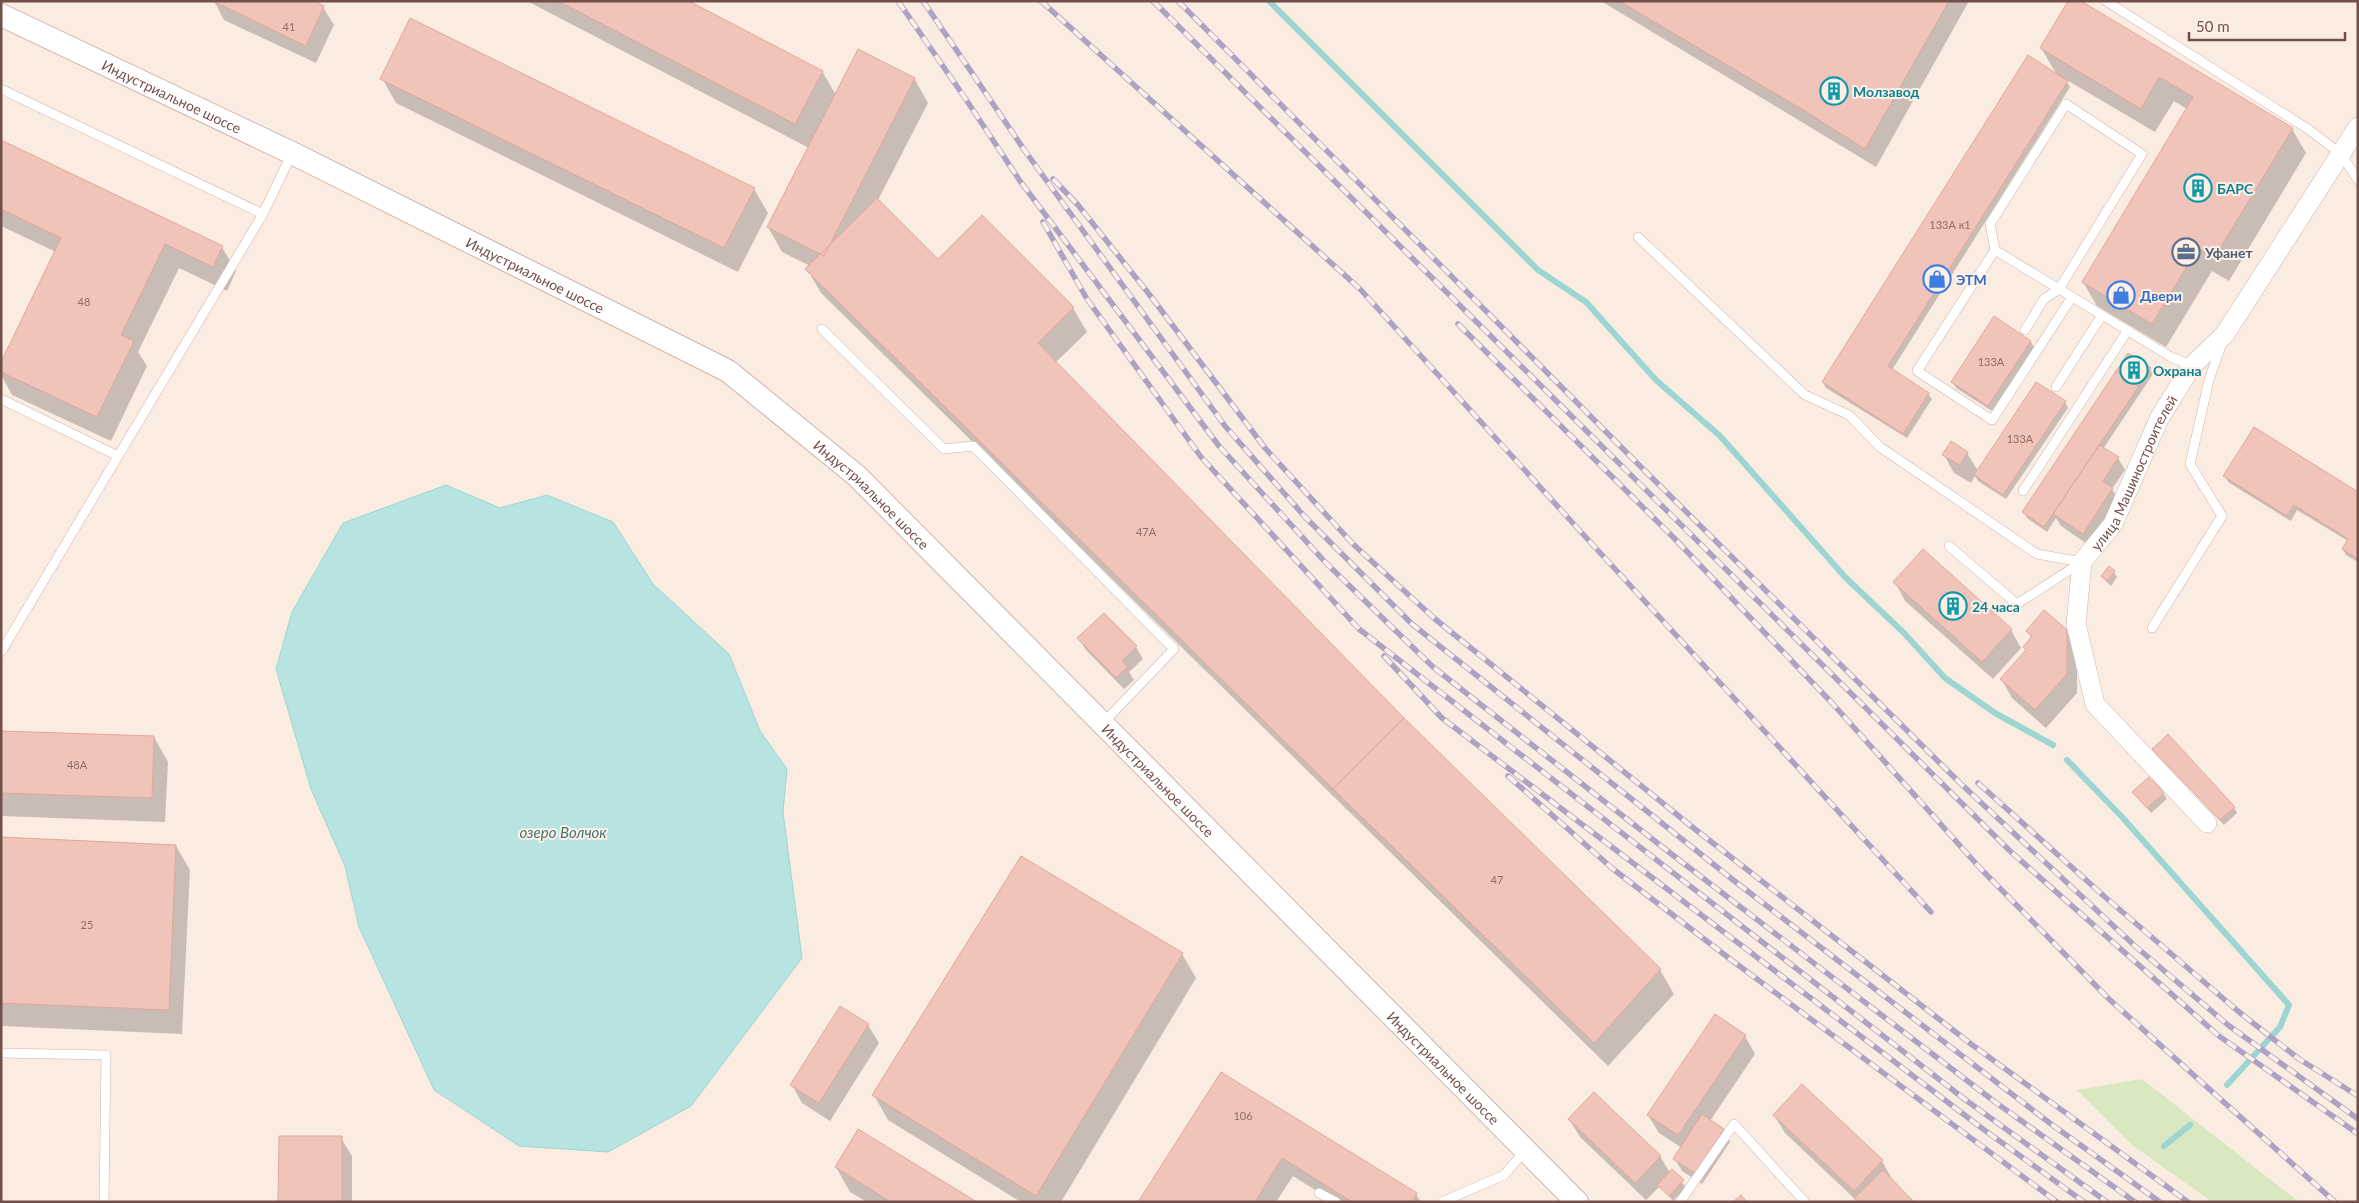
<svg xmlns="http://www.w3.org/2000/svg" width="2359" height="1203" viewBox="0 0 2359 1203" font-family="Lato,sans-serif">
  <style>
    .green { fill: #d9e8c0 }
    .water { fill: #b7e4e1; stroke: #9dd5d3 }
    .shadow { fill: #0003 }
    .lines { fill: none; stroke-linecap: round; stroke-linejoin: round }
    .stream { stroke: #9dd5d3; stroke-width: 6 }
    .building { fill: #f0c4ba; stroke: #e2a79a }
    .service-casing { stroke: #ceb4ab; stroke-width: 10 }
    .minor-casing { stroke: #ceb4ab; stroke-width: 20 }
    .tertiary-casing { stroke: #ceb4ab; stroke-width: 24 }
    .service { stroke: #fff; stroke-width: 9 }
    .minor { stroke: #fff; stroke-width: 19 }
    .tertiary { stroke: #fff; stroke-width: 22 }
    .rail-casing { stroke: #ada1c4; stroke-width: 5.5 }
    .rail { stroke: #fff0e7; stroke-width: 4; stroke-dasharray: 11; stroke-linecap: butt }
    .labels { text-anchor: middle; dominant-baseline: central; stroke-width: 4; stroke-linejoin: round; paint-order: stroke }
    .number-label { font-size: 11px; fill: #926c65 }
    .culture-label { font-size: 14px; font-weight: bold; fill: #0d838f; stroke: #fff0e7; text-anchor: start }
    .street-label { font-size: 14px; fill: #724f49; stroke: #fff0e7 }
    .service-label { font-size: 14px; font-weight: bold; fill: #4e5e75; stroke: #fff0e7; text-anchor: start }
    .shop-label { font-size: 14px; font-weight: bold; fill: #366cbe; stroke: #fff0e7; text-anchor: start }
    .water-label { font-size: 15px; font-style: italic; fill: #3d7775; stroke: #fff0e7 }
  </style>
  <rect width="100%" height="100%" fill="#fbece1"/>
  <!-- green -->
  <path class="green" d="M2142,1079L2299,1202H2212L2132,1145L2077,1090Z"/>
  <!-- water -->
  <path class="water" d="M446,485L500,508L547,495L613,522L653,584L729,654L760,731L787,769L783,812L802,958L691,1106L608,1152L519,1146L434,1090L359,927L345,866L311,789L276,669L292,612L343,523Z"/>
  <!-- shadow -->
  <path class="shadow" d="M214,1L323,7L334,25L316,63L224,20Z
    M527,1H686L822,71L836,95L914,78L928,103L878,200L938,260L1073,308L1087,332L1055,363L1403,719L1660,970L1674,994L1608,1066L821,293L807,269L810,266L782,252L768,227L809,148Z
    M1601,1H1969L1876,167Z
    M2070,1L2292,129L2306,153L2229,281L2212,271L2166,347L2097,306L2083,282L2187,109L2174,101L2155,132L2065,79L2070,87L1892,370L1928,394L1932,399L1907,438L1826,388L1823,382L2057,75L2041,48Z
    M382,78L754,189L768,213L738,272L396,103Z
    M1,141L222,247L236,271L227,291L179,268L138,352L147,366L111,441L12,395L1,375V365L56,252L1,226Z
    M2031,342L2034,347L1992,411L1956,388L1953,382Z
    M2150,369L2153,374L2103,449L2118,458L2125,470L2112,489L2119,501L2090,546L2061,526L2056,518L2047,532L2027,518L2024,512Z
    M2065,402L2068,408L2006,499L1978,481L1975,476L1971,483L1954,473L1944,455L1951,443L1967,453L1978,471Z
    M2225,476L2358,493V562L2346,555L2343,549L2348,541L2297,510L2291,521L2228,482Z
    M2114,572L2117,577L2111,586L2102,577Z
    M1895,582L2011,630L2021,648L1993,679L1905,601Z
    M1104,614L1136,647L1143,659L1129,672L1134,680L1124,689L1086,650L1079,638Z
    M2027,631H2066L2077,650V693L2046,728L2012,698L2002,680L2027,652L2024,647L2032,639Z
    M1,732L154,737L168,762L165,822L1,816Z
    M2153,749L2234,807L2237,813L2224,825Z
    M2134,793H2163L2167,799L2151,813Z
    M1,838L176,846L190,870L182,1034L1,1026Z
    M1182,954L1196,978L1061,1202H1021L888,1120L874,1095Z
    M868,1025L879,1043L830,1121L802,1103L792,1085Z
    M1745,1036L1755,1054L1710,1121L1723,1130L1730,1142L1702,1184L1682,1171L1675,1159L1682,1148L1659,1133L1648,1115Z
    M1222,1073L1416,1194L1421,1202H1334L1293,1176L1276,1202H1139Z
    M1774,1115L1882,1161L1892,1179L1857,1201L1785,1133Z
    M1569,1119L1660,1156L1670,1173L1672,1171L1686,1187L1673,1201L1660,1186L1646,1200L1580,1137Z
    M341,1138L352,1156V1202H280Z
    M836,1167L974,1202H867L850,1192Z"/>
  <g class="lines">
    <!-- stream -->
    <path class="stream" d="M1269,1L1538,270L1586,302L1656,380L1720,436L1846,578L1904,633L1945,678L1995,713L2053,745
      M2067,760L2122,817L2289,1005L2280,1027L2227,1085
      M2164,1146L2190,1125"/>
  </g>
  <!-- building -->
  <path class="building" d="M213,1H314L324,6L306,46Z
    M558,1H689L823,71L795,124Z
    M1619,1H1949L1865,149L1805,111Z
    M2068,1H2081L2293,128L2214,258L2198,248L2152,324L2082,282L2193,97L2159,77L2141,109L2040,48Z
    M410,18L755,188L724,248L380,79Z
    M858,49L915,78L824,256L767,227Z
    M2028,55L2068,81L1888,366L1929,393L1903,434L1822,382Z
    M1,140L223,246L213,267L165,244L121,335L134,341L97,417L1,372V362L61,238L1,209Z
    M877,198L938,259L982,215L1074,307L1038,343L1404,718L1333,789L805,269Z
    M1994,316L2031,341L1988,406L1951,382Z
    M2128,353L2151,368L2139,386L2116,371Z
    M2116,371L2139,386L2044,527L2022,512Z
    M2036,382L2066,401L2003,495L1974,475Z
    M2254,427L2358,492V559L2342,549L2348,539L2294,505L2287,516L2223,476Z
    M1951,441L1968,452L1960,465L1942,455Z
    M2099,445L2119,457L2103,481L2113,488L2083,534L2053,514Z
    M1923,549L2012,629L1982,662L1893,582Z
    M2109,566L2115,571L2107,581L2101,576Z
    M2044,610L2067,630V674L2035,710L2000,679L2026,650L2023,647L2032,636L2026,631Z
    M1104,613L1137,646L1122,661L1128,667L1116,678L1077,638Z
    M1404,718L1661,969L1594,1043L1333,789Z
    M1,731L154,736L152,798L1,793Z
    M2168,734L2235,807L2220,820L2152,749Z
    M2150,776L2164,793L2147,808L2132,792Z
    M1,837L176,845L169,1010L1,1003Z
    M1021,856L1183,953L1036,1196L872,1095Z
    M840,1006L869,1024L819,1103L790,1085Z
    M1715,1014L1746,1035L1678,1135L1647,1115Z
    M1221,1072L1417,1193L1412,1202H1352L1282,1158L1255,1202H1138Z
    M1802,1084L1883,1160L1854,1191L1773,1115Z
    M1594,1092L1661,1156L1635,1183L1568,1119Z
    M1702,1114L1724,1129L1695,1173L1673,1159Z
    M858,1129L977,1202H891L835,1167Z
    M279,1136H342V1202H278Z
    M1672,1169L1684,1180L1669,1196L1657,1185Z
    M1883,1170L1914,1202H1857L1854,1198Z
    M1741,1195L1747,1202H1733Z"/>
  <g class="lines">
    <!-- service casing -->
    <g class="service-casing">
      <path id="service" d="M2106,1L2308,129L2341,154L2358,180
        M1,89L263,214L292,153
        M1638,237L1805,395L1849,415L1880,447L2037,554L2082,562
        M1995,250L1990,224L2066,104L2142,154L2059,289L2044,299L2025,330
        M2072,297L1992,420L1917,371L1995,250L2171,357L2192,366
        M822,329L944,449L973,446L1174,649L1103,723
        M2056,387L2102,315
        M1,399L118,456
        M2023,491L2128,330
        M1949,546L2017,604L2082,562
        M2152,628L2222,516L2190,464L2209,380L2222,343
        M1,652L263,214
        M1,1053L106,1055L104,1202
        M1319,1193L1336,1202
        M1442,1202L1504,1175L1526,1150
        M1680,1202L1734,1124L1805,1202"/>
    </g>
    <!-- minor casing -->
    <g class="minor-casing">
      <g id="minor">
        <path id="s1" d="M2207,823L2095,704L2076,624L2082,562L2113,524L2159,419L2186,375L2192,366L2225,334L2358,127"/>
      </g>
    </g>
    <!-- tertiary casing -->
    <g class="tertiary-casing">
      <g id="tertiary">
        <path id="s2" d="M1,15L292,153L728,371L857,476L1577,1202"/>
      </g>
    </g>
    <!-- service -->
    <use href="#service" class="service"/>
    <!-- minor -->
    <use href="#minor" class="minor"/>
    <!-- tertiary -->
    <use href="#tertiary" class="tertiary"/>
    <!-- rail casing -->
    <g class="rail-casing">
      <path id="rail" d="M898,1L965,98L1020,181L1219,446L1326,563L1433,667L1665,849L1995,1102L2135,1202
        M923,1L1025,151L1225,426L1305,517L1412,624L1737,883L2051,1124L2160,1202
        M1041,1L1360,289L1581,532L1931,912
        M1153,1L2010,851L2219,1036L2358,1134
        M1178,1L1637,463L1960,783L2135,946L2228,1025L2358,1119
        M1053,179L1078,205L1149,294L1265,448L1353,544L1435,619L1691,826L1971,1044L2188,1202
        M1043,222L1087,299L1201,457L1359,629L1967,1101L2107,1202
        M1458,324L1675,539L1832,703L1980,868L2109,999L2335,1202
        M1384,656L1442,718L1983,1129L2084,1202
        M1508,776L1613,869L1734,962L2057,1202
        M1978,783L2105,897L2239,1012L2299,1059L2358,1096"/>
    </g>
    <!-- rail -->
    <use href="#rail" class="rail"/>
  </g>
  <!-- icons -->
  <defs>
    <g id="building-ring" transform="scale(1.4375)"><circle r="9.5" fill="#fff0e7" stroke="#0f9aa8" stroke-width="1.5"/><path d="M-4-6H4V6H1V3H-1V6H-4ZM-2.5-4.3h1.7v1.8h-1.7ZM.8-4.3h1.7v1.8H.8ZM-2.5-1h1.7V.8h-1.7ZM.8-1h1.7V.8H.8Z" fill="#0f9aa8"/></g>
    <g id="office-ring" transform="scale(1.4375)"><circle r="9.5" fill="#fff0e7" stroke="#5c6f8a" stroke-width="1.5"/><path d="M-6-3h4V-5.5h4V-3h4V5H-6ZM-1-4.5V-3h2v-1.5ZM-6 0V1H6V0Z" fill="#5c6f8a"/></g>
    <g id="shop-ring" transform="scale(1.4375)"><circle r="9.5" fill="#fff0e7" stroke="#3f7fe0" stroke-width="1.5"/><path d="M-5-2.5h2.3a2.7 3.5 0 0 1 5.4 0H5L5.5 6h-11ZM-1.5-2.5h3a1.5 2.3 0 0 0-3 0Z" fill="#3f7fe0"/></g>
  </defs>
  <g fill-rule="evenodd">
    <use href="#building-ring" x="1834" y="91"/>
    <use href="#building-ring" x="2198" y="188"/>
    <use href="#office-ring" x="2186" y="252"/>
    <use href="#shop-ring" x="1937" y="279"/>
    <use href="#shop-ring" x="2121" y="295"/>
    <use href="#building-ring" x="2134" y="370"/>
    <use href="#building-ring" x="1953" y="606"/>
  </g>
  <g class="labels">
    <!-- number labels -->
    <g class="number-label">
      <text x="289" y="26">41</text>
      <text x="1950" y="224">133А к1</text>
      <text x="84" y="301">48</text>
      <text x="1991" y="361">133А</text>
      <text x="2020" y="438">133А</text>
      <text x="1146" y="531">47А</text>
      <text x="77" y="764">48А</text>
      <text x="1497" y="879">47</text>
      <text x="87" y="924">25</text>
      <text x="1243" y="1115">106</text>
    </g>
    <!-- culture labels -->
    <g class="culture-label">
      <text x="1853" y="91">Молзавод</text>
      <text x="2217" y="188">БАРС</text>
      <text x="2153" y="370">Охрана</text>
      <text x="1972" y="606">24 часа</text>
    </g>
    <!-- street labels -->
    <g class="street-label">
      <text stroke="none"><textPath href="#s2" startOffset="189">Индустриальное шоссе</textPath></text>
      <text stroke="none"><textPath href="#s2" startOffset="594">Индустриальное шоссе</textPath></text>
      <text stroke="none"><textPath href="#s1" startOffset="412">улица Машиностроителей</textPath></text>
      <text stroke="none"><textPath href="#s2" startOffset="999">Индустриальное шоссе</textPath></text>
      <text stroke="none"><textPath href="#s2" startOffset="1404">Индустриальное шоссе</textPath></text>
      <text stroke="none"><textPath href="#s2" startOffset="1809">Индустриальное шоссе</textPath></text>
    </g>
    <!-- service labels -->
    <g class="service-label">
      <text x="2205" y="252">Уфанет</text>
    </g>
    <!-- shop labels -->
    <g class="shop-label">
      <text x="1956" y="279">ЭТМ</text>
      <text x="2140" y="295">Двери</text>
    </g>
    <!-- water labels -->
    <g class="water-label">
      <text x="563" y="832">озеро Волчок</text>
    </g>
  </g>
  <!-- border -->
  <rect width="2359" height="1203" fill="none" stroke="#724f49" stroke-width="5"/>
  <!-- scale -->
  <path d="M2189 32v8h156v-8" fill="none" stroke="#724f49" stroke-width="2.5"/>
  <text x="2196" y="32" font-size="15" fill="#724f49" stroke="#fff0e7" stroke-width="4" paint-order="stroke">50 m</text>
</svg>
